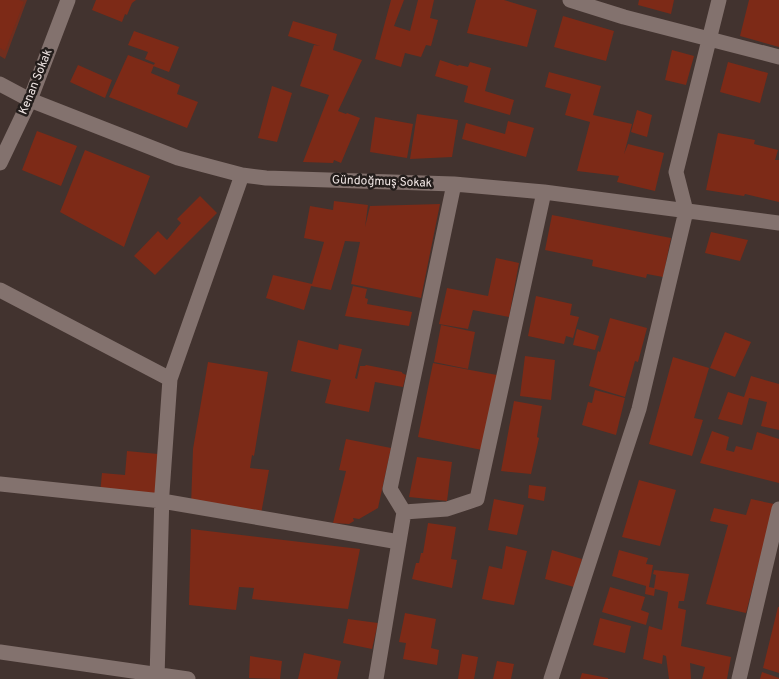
<svg xmlns="http://www.w3.org/2000/svg" width="779" height="679" viewBox="0 0 779 679" font-family="Overpass,sans-serif">
  <style>
    .green { fill: #702e1e }
    .building { fill: #7d2a17 }
    .lines { fill: none; stroke-linecap: round; stroke-linejoin: round }
    .street { stroke: #83726e; stroke-width: 15 }
    .secondary { stroke: #83726e; stroke-width: 15 }
    .labels { text-anchor: middle; dominant-baseline: central; stroke-width: 5; stroke-linejoin: round; paint-order: stroke }
    .street-label { font-size: 12px; fill: #f2e8e6; stroke: #231d1b }
  </style>
  <rect width="100%" height="100%" fill="#42332f"/>
  <!-- green -->
  <path class="green" d="M0,0H27L5,59L0,56Z"/>
  <!-- building -->
  <path class="building" d="M0,0H19L24,2L5,51L0,48Z
    M96,0H136L132,3L127,15L125,14L122,22L92,10Z
    M391,0H404L394,26L410,31L418,0H434L430,18L438,20L431,46L426,45L421,57L405,53L401,67L375,59Z
    M476,0H504L537,10L527,47L467,33Z
    M639,0H674L671,14L638,5Z
    M749,0H779V47L740,36Z
    M563,16L614,31L606,61L554,47Z
    M293,21L337,34L333,50L362,60L338,111L346,114L347,113L360,118L341,163L334,160L333,163L303,162L329,95L300,86L314,45L320,46L288,36Z
    M134,31L179,47L169,72L153,66L155,63L145,59L148,52L128,45Z
    M672,50L694,56L686,85L665,80Z
    M128,55L154,65L151,73L180,85L177,94L198,102L187,128L109,97Z
    M440,60L458,66L459,65L468,67L470,62L491,68L485,91L514,100L510,115L464,102L468,86L435,76Z
    M728,62L768,73L760,103L720,92Z
    M78,65L112,80L105,98L70,82Z
    M549,72L601,86L593,115L632,124L624,154L628,144L664,153L655,191L617,182L619,176L577,171L590,122L565,115L571,94L545,87Z
    M272,86L292,93L277,142L258,138Z
    M637,110L652,115L647,137L631,132Z
    M417,114L458,120L452,157L410,159Z
    M375,117L413,124L407,158L370,152Z
    M508,121L534,128L526,157L462,139L466,123L505,134Z
    M37,131L77,146L61,186L22,170Z
    M718,133L755,140L754,144L778,150L775,160H779V202L745,194L744,196L706,190Z
    M85,150L150,176L124,247L60,212Z
    M200,196L217,213L155,275L134,256L158,231L167,240L181,223L177,219Z
    M334,201L368,205L365,227L370,206L440,204L421,298L351,284L360,242L345,241L331,290L311,286L304,310L266,298L273,275L312,284L324,242L304,238L310,206L333,210Z
    M552,215L671,238L663,277L647,274L646,278L592,266L593,260L545,250Z
    M711,232L748,240L740,261L705,253Z
    M496,258L519,263L509,317L473,310L468,329L439,324L447,288L488,296Z
    M353,286L367,289L365,298L368,299L367,304L412,312L409,326L345,316Z
    M536,296L572,304L570,315L579,317L573,338L566,336L564,344L528,336Z
    M610,318L647,328L638,362L635,361L625,397L589,386L598,351L600,352Z
    M441,325L475,332L468,369L434,362Z
    M577,329L599,336L595,350L573,345Z
    M725,332L751,342L735,377L710,368Z
    M298,340L338,350L339,344L362,349L355,378L357,379L360,366H365L366,365L402,372V373L406,375L403,387L375,382L369,412L325,403L331,380L291,371Z
    M525,356L555,360L551,400L520,396Z
    M673,357L709,368L694,418L703,420L692,456L649,444Z
    M208,362L268,372L254,456L252,455L250,468L269,470L261,514L191,506L193,449Z
    M433,363L497,375L482,450L418,437Z
    M751,376L779,384V430L761,426L767,402L749,398L742,425L718,419L728,392L744,397Z
    M595,390L625,398L616,435L582,425L588,402L592,403Z
    M514,401L542,406L537,437L539,438L531,474L501,471Z
    M712,431L729,437L726,450L734,452L736,446L752,450L757,432L779,439V483L700,463Z
    M346,439L391,448L378,508L359,519L353,518L354,521L349,524L333,523L346,471L339,470Z
    M127,451L158,454L156,499L100,494L102,473L125,475Z
    M417,457L452,462L447,501L409,497Z
    M639,480L676,490L660,546L622,537Z
    M529,485L546,487L544,501L528,498Z
    M494,499L524,505L517,535L488,530Z
    M751,499L774,504L746,613L706,604L728,525L710,521L714,508L746,515Z
    M428,523L456,527L451,559L457,560L452,588L412,579L416,563H419L421,553H423Z
    M191,529L360,549L348,609L252,599L254,588L239,587L236,610L189,605Z
    M506,546L527,551L514,605L482,599L489,566L502,569Z
    M552,550L582,559L574,587L545,579Z
    M619,550L648,558L646,564L653,565L649,587L654,588L656,575L653,574L654,570L689,574L684,601H679L678,608L686,610L681,646L731,657L727,679H702L705,667L690,663L691,679H669L666,656L663,655L662,664L643,659L649,626L662,630L668,592L655,589L654,596L645,594L646,586L612,576Z
    M610,587L645,597L641,610L649,613L646,625L602,612Z
    M778,607H779V673L763,668Z
    M405,613L436,619L431,648L439,650L437,665L403,659L406,643L399,642Z
    M600,618L631,626L625,653L593,645Z
    M348,619L378,623L372,649L343,643Z
    M304,653L341,661L337,679H298Z
    M462,654L478,657L474,679H458Z
    M250,656L282,661L280,679L249,678Z
    M497,661L514,664L511,679H493Z
    M762,672L779,678V679H760Z
    M582,673L608,678V679H580Z"/>
  <g class="lines">
    <!-- street -->
    <path class="street" d="M570,0L624,17L779,57
      M0,84L30,100L178,158L242,175L266,178L454,184L544,192L779,223
      M0,290L170,379
      M0,484L162,501L399,542
      M404,512L390,489L454,184
      M0,652L188,679
      M157,679L162,493L170,379L242,175
      M376,679L404,512L447,509L477,499L544,192
      M551,679L639,409L686,211L676,172L719,0
      M739,679L779,509"/>
    <!-- secondary -->
    <path class="secondary" d="M0,163L30,100L68,0"/>
  </g>
  <g class="labels">
    <!-- street labels -->
    <g class="street-label">
      <text transform="translate(36 82) rotate(-68)">Kenan Sokak</text>
      <text transform="translate(382 182) rotate(2)">Gündoğmuş Sokak</text>
    </g>
  </g>
</svg>
